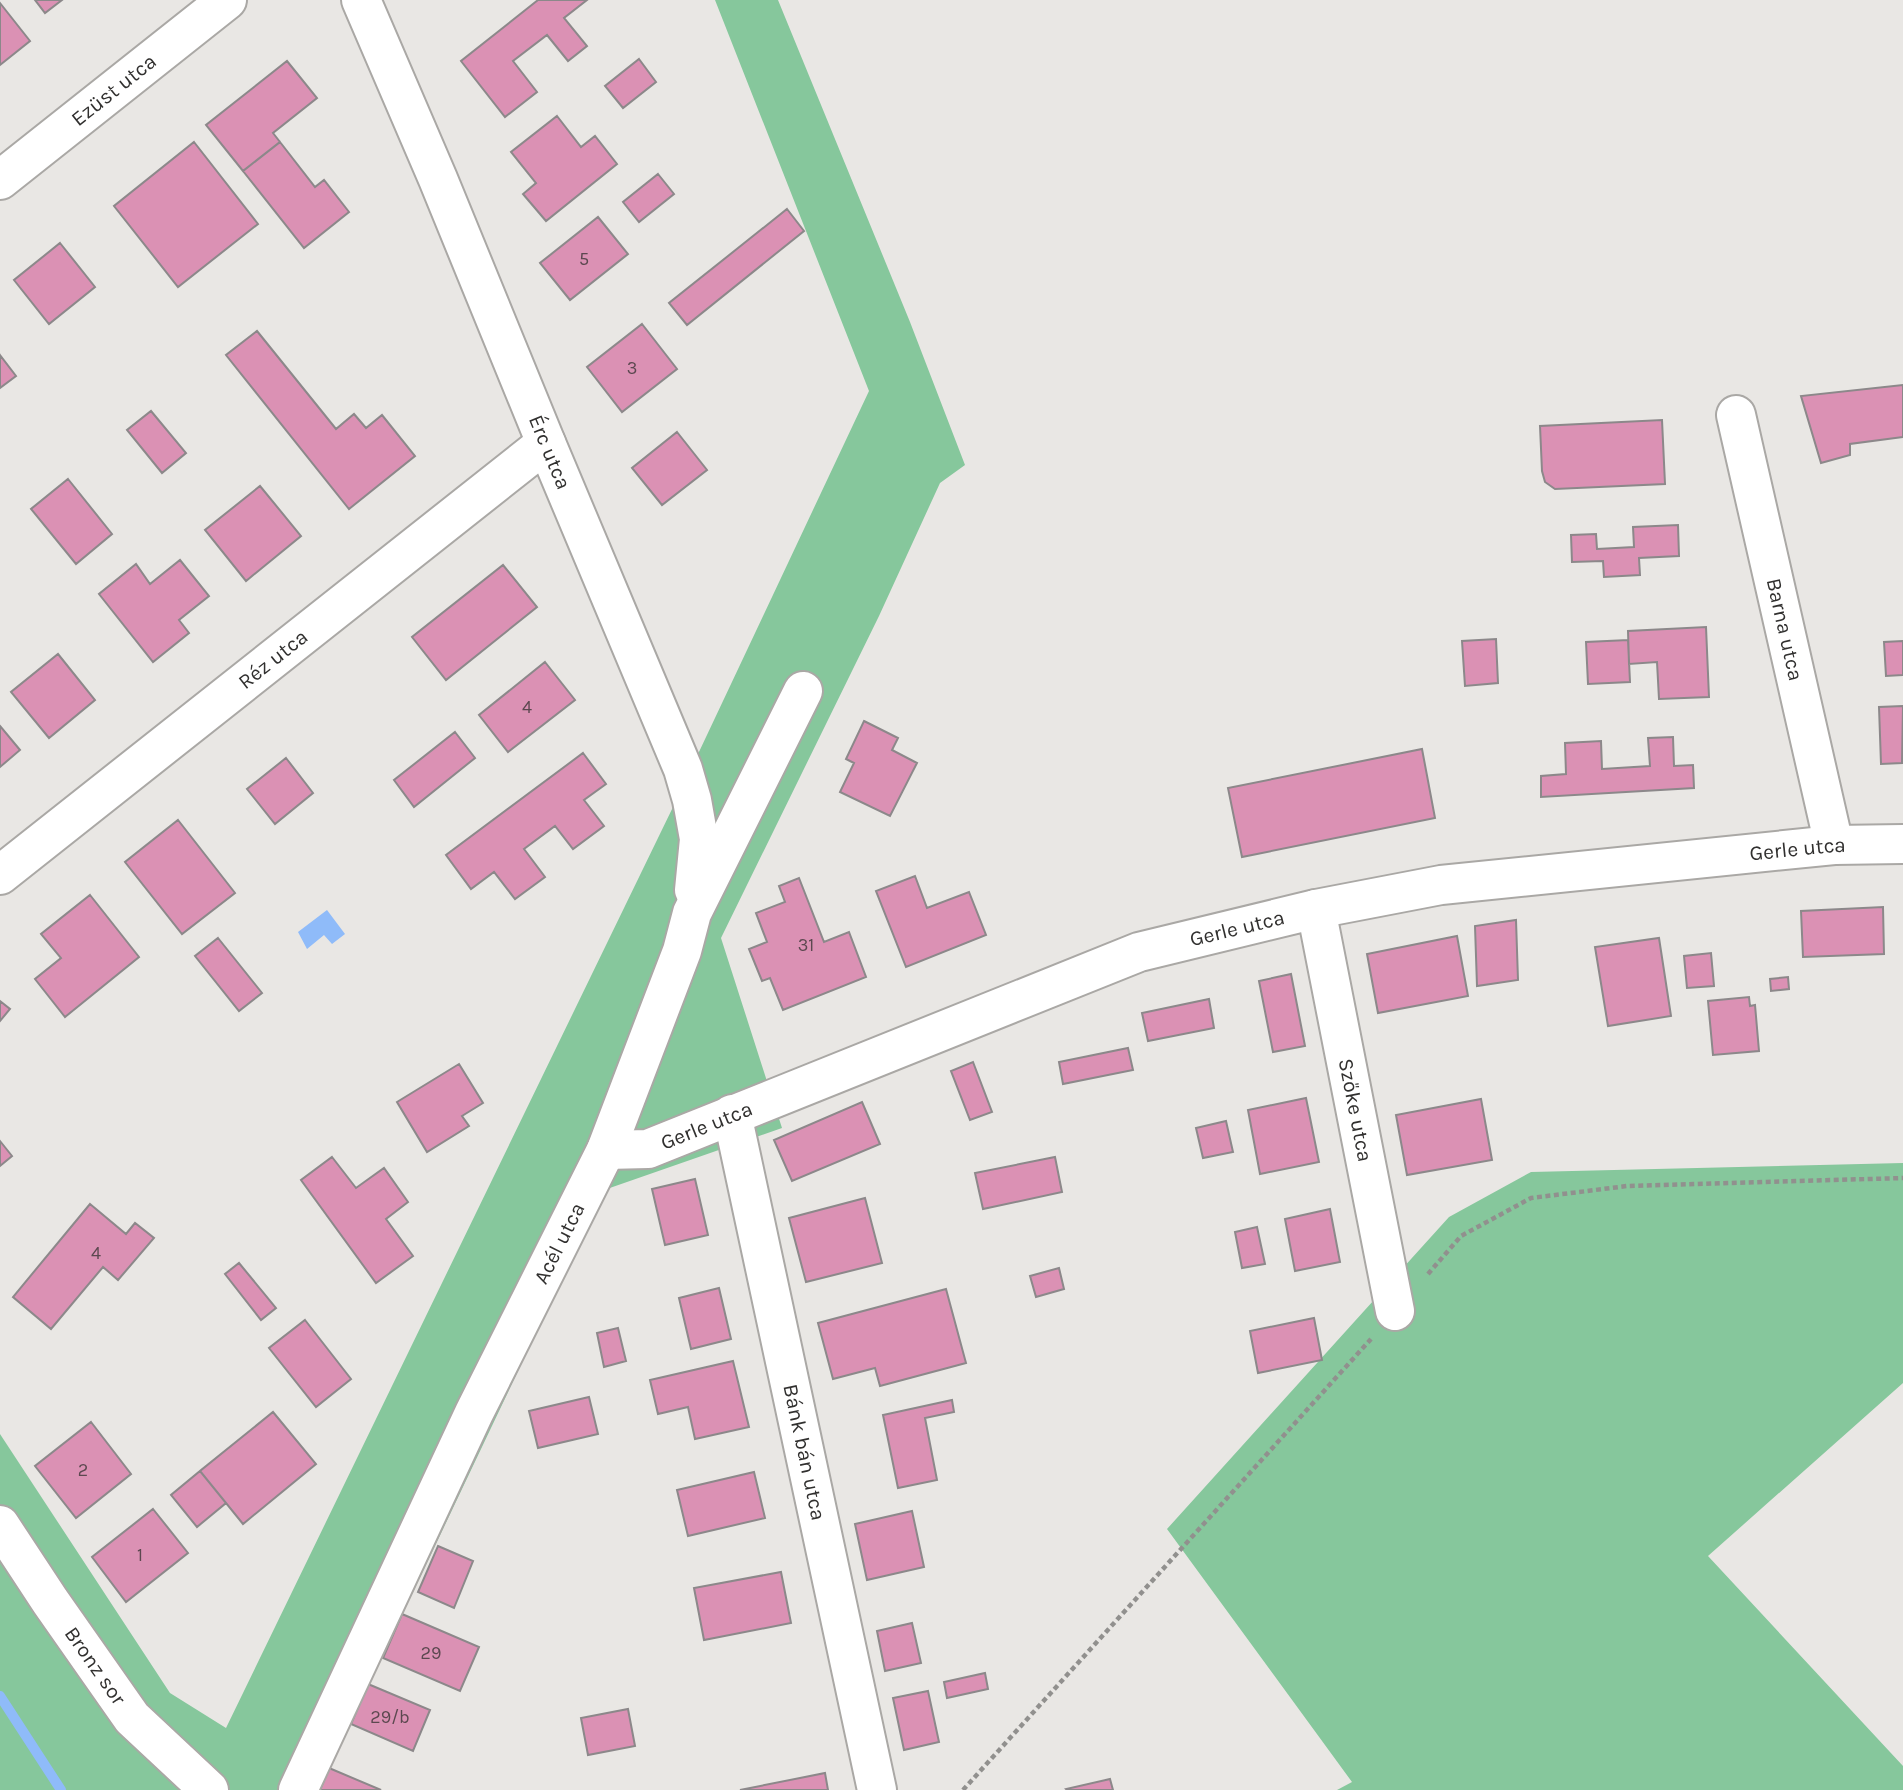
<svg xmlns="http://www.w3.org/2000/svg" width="1903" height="1790" viewBox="0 0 1903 1790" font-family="Karla,sans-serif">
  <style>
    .green { fill: #86c79c }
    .water { fill: #8fbbf9 }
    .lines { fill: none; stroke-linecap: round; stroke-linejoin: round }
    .stream { stroke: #8fbbf9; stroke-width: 10 }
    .building { fill: #db91b4; stroke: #8c888a; stroke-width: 2 }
    .minor-casing { stroke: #aaa8a5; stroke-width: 42 }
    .path { stroke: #91908e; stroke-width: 4.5; stroke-dasharray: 5 3.5; stroke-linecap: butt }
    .minor { stroke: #fff; stroke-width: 38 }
    .labels { text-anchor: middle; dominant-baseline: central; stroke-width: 6; stroke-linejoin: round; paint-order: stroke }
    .number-label { font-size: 18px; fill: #5c4850 }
    .street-label { font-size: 21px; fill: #31302f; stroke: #f7f4f1 }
  </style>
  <rect width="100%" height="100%" fill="#e9e7e4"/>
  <!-- green -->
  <path class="green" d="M715,0H778L910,322L965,465L940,483L879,616L721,938L782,1128L604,1190L319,1790H0V1434L170,1693L226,1728L674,805L869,391Z
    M1903,1163V1383L1708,1556L1903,1766V1790H1337L1352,1782L1167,1529L1449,1217L1531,1172Z"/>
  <!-- water -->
  <path class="water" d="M327,910L345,934L332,944L324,935L307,949L298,932Z"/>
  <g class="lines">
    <!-- stream -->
    <path class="stream" d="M0,1696L61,1790"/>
  </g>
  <!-- building -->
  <path class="building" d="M35,0H62L45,13Z
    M538,0H587L564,18L587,46L568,61L547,35L513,61L537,92L505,117L461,61Z
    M0,3L30,41L0,65Z
    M639,59L656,82L623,108L605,86Z
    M287,61L317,98L273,133L280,142L243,171L206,125Z
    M557,116L581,147L595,136L617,164L546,221L523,194L536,183L511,152Z
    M194,142L258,224L178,287L114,206Z
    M280,142L315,187L324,180L349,212L304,248L243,171Z
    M658,174L674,194L639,222L623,202Z
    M787,209L804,231L687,325L669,303Z
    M598,217L628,254L570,300L540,263Z
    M60,243L95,287L49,324L14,280Z
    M642,324L677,369L622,412L587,367Z
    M257,331L336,429L354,414L366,428L382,415L415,456L349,509L226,355Z
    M0,355L16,376L0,388Z
    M1903,385V437L1850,444V455L1821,463L1801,396Z
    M151,411L186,453L162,473L127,430Z
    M1662,420L1665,484L1555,489L1545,482L1542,471L1540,426Z
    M677,432L707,470L662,505L632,468Z
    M68,479L112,534L76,564L31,509Z
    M260,486L301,536L246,581L205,530Z
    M1678,525L1679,556L1639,558L1640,575L1604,577L1603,561L1572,562L1571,535L1596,534L1597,549L1634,547L1633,527Z
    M180,560L209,596L179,620L189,633L153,662L99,594L136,564L150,584Z
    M503,565L537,607L446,680L412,637Z
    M1706,627L1709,697L1659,699L1657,662L1629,664L1628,631Z
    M1496,639L1498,683L1465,686L1462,641Z
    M1628,640L1630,682L1588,684L1586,642Z
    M1903,641V675L1886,676L1884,642Z
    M58,654L95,700L49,738L11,692Z
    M545,662L575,700L508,752L479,715Z
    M1903,706L1902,763L1881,764L1879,707Z
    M864,721L898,738L892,750L917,763L890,816L840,792L854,763L846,759Z
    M0,726L20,750L0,767Z
    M455,732L475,758L414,807L394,780Z
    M1673,737L1674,766L1693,765L1694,788L1541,797V776L1566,774L1565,743L1601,741L1602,769L1650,766L1648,738Z
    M1422,749L1435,818L1242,857L1228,788Z
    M583,753L606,784L584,800L604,826L573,849L555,826L524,849L545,877L515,899L494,872L471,889L446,855Z
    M286,758L313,793L275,824L247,789Z
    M178,820L235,893L182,934L125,862Z
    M915,876L927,908L969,892L986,935L906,967L876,891Z
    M799,878L824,942L849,932L866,977L783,1010L770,978L762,981L749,949L767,942L756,913L785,902L779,886Z
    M90,895L139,957L65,1017L35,979L61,958L41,934Z
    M1883,907L1884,954L1803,957L1801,911Z
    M1516,920L1518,980L1477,986L1475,926Z
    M1457,936L1468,996L1378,1013L1367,954Z
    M218,938L262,993L239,1011L195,956Z
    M1659,938L1671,1016L1608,1026L1595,947Z
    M1711,953L1714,986L1687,988L1684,956Z
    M1291,974L1305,1046L1273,1052L1259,981Z
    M1788,977L1789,989L1771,991L1770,979Z
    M1749,997L1750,1006L1755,1005L1759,1051L1713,1055L1708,1001Z
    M1209,999L1214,1028L1148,1041L1142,1013Z
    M0,1001L10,1009L0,1021Z
    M1128,1048L1133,1070L1063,1084L1059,1062Z
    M973,1062L992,1112L970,1120L951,1071Z
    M459,1064L483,1103L462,1116L469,1126L427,1152L397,1102Z
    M1306,1098L1319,1162L1260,1174L1248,1110Z
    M1481,1099L1492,1160L1407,1175L1396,1115Z
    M862,1102L880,1144L792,1181L774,1140Z
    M1226,1121L1233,1152L1203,1158L1196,1128Z
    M0,1141L12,1156L0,1166Z
    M332,1157L356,1188L384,1168L408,1202L386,1219L413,1256L376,1283L301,1180Z
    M1055,1157L1062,1192L983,1209L975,1173Z
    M695,1179L708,1235L665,1245L652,1189Z
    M865,1198L882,1263L806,1282L789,1218Z
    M90,1204L126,1234L135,1223L154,1238L118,1280L103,1267L51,1329L13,1297Z
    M1330,1209L1340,1262L1295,1271L1285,1219Z
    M1257,1227L1265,1264L1242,1268L1235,1232Z
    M239,1263L276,1308L261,1320L225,1274Z
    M1059,1268L1064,1289L1036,1297L1030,1276Z
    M719,1288L731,1339L691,1349L679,1298Z
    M946,1289L966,1363L880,1386L875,1368L833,1379L818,1323Z
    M1314,1318L1322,1360L1258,1373L1250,1331Z
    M305,1320L351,1379L316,1407L269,1348Z
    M618,1328L626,1361L604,1367L597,1333Z
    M733,1361L749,1427L695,1439L688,1407L658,1414L650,1380Z
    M589,1397L598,1434L538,1448L529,1411Z
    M952,1400L954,1412L925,1418L937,1480L898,1488L883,1415Z
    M273,1412L316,1464L243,1524L200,1471Z
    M91,1422L131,1474L76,1518L35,1466Z
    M200,1471L226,1503L197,1527L171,1495Z
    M754,1472L765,1518L688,1536L677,1490Z
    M153,1509L188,1553L126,1602L92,1557Z
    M912,1511L924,1567L867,1580L855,1524Z
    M438,1546L473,1561L454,1608L418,1592Z
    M781,1572L791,1623L704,1640L694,1588Z
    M402,1614L479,1647L460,1691L383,1658Z
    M912,1623L921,1663L885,1671L877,1631Z
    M985,1673L988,1689L947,1698L944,1682Z
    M368,1684L430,1710L413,1751L351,1724Z
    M928,1691L939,1742L904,1750L893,1698Z
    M628,1709L635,1746L588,1755L581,1718Z
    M329,1768L381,1790H320Z
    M825,1773L828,1790H740Z
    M1110,1779L1113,1790H1067L1066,1789Z"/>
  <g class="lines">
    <!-- minor casing -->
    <g class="minor-casing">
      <g id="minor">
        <path id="s1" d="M361,0L438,179L546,443L683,769L692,800L699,839L694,890"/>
        <path id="s2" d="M0,180L227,0"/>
        <path id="s3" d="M1736,415L1834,845"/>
        <path id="s4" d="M0,875L546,443"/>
        <path id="s5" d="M1316,909L1395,1311"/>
        <path id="s6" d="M732,1114L877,1790"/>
        <path id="s7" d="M606,1150L648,1149L1139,952L1316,909L1441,885L1834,845L1903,844"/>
        <path id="s8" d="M0,1525L50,1601L132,1718L209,1790"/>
        <path id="s9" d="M298,1790L474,1413L606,1150L682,951L692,913L803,691"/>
      </g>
    </g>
    <!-- path -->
    <path class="path" d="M1428,1274L1461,1236L1531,1198L1627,1186L1903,1178
      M963,1790L1371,1339"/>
    <!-- minor -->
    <use href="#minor" class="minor"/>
  </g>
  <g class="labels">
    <!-- number labels -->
    <g class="number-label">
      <text x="584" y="259">5</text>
      <text x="632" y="368">3</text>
      <text x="527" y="707">4</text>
      <text x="806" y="945">31</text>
      <text x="96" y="1253">4</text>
      <text x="83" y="1470">2</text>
      <text x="140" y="1555">1</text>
      <text x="431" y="1653">29</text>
      <text x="390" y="1717">29/b</text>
    </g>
    <!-- street labels -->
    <g class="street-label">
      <text stroke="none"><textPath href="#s2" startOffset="145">Ezüst utca</textPath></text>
      <text stroke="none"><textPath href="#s1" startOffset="490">Érc utca</textPath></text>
      <text stroke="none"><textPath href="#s3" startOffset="220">Barna utca</textPath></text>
      <text stroke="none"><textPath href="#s4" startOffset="348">Réz utca</textPath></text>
      <text stroke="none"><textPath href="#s7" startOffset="1239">Gerle utca</textPath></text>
      <text stroke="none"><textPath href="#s7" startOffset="672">Gerle utca</textPath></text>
      <text stroke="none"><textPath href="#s5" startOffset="205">Szőke utca</textPath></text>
      <text stroke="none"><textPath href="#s7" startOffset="105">Gerle utca</textPath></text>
      <text stroke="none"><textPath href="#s9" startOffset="606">Acél utca</textPath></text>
      <text stroke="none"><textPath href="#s6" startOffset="346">Bánk bán utca</textPath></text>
      <text stroke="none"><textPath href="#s8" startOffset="170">Bronz sor</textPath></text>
    </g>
  </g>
</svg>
